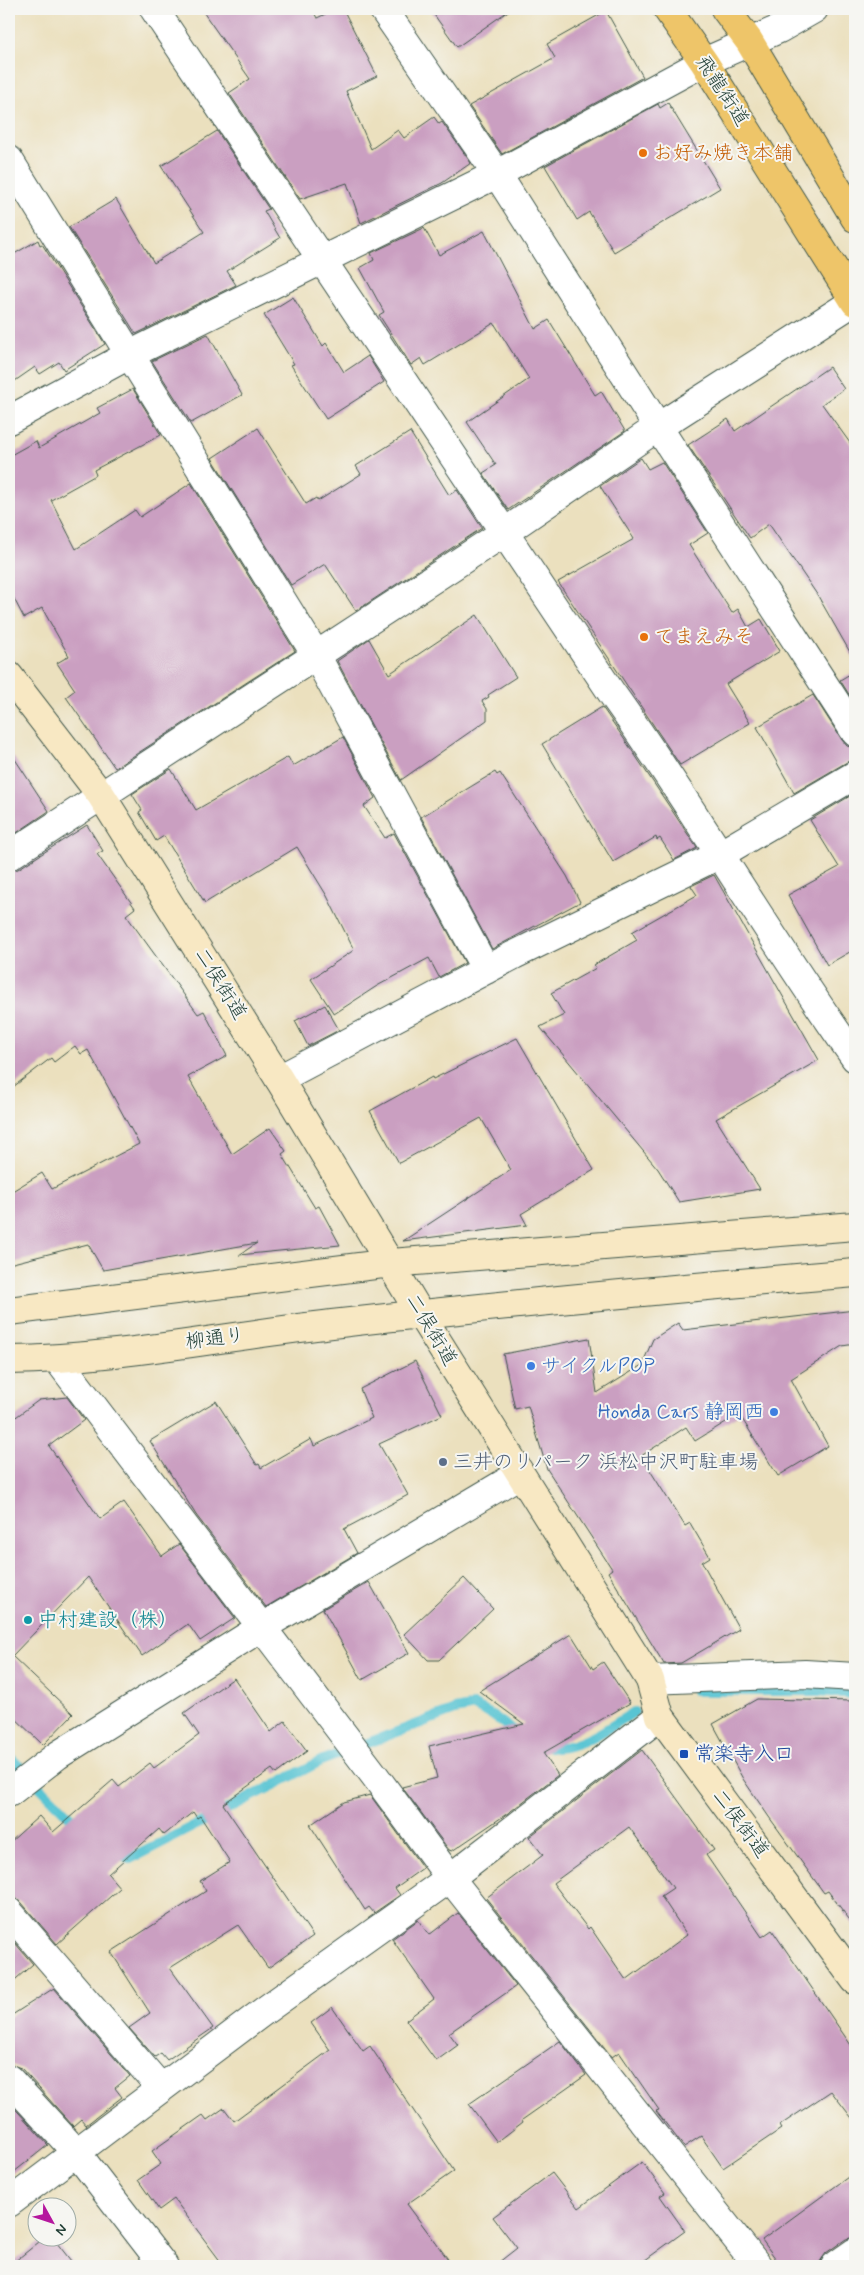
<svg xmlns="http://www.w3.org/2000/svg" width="864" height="2275" viewBox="0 0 864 2275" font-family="Mynerve,'Klee One',sans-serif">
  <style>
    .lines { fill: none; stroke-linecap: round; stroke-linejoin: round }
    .stream { stroke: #59c4d3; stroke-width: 10 }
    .building { fill: #ca9fc1; fill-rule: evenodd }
    .street-casing { stroke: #3e5549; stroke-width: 30 }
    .secondary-casing { stroke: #3e5549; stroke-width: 30 }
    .highway-casing { stroke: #3e5549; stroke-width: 30 }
    .street { stroke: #fff; stroke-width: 28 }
    .secondary { stroke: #f8e8c3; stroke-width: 28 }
    .highway { stroke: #eec569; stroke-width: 28 }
    .food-dot { fill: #e8710a; stroke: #f6f6f2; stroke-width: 2 }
    .shop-dot { fill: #3f7fe0; stroke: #f6f6f2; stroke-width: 2 }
    .service-dot { fill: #5c6f8a; stroke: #f6f6f2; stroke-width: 2 }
    .culture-dot { fill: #0f9aa8; stroke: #f6f6f2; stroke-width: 2 }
    .transit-dot { fill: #1a4fb4; stroke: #f6f6f2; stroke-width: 2 }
    .labels { text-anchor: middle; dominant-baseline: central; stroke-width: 4; stroke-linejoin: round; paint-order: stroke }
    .street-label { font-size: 20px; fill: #1f3d34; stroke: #f6f6f2 }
    .food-label { font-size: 20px; fill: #c56008; stroke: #f6f6f2; text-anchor: start }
    .shop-label { font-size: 20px; fill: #366cbe; stroke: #f6f6f2; text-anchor: start }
    .service-label { font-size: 20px; fill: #4e5e75; stroke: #f6f6f2; text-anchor: start }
    .culture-label { font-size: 20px; fill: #0d838f; stroke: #f6f6f2; text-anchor: start }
    .transit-label { font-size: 20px; fill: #164399; stroke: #f6f6f2; text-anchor: start }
  </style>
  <rect width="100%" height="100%" fill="#f6f6f2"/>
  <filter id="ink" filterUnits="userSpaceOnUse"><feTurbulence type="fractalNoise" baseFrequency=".02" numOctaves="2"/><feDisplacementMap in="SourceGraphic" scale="10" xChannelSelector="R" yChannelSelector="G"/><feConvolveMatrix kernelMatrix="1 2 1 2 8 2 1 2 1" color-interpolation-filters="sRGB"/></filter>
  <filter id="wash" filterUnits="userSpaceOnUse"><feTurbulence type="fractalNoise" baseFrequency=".0096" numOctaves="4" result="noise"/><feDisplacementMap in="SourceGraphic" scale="20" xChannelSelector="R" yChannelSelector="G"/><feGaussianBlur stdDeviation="1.12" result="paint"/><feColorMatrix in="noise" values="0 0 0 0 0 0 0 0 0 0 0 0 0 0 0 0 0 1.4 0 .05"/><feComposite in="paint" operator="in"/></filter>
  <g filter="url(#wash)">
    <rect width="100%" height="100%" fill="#ebe0be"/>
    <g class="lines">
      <!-- stream -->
      <path class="stream" d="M696,1691H819L855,1694
        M542,1744C546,1745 552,1748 557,1748C584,1746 612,1726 634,1712
        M9,1756L78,1825
        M115,1854L130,1859L323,1760L455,1710L474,1706L492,1715L519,1735"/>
    </g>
    <g id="blocks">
      <!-- building -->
      <path class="building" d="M201,9H312L317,18L336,9H343L377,76L346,91L371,149L398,130L404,138L434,117L439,124L442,122L471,163L442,183L361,223L347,183L300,199L229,93L250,79Z
        M430,9H511L457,47Z
        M606,11L643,77L502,154L469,106L555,58L547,44Z
        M668,103L720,188L614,252L589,212L577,220L545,166L658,104L660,108Z
        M217,131L269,209L264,211L280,238L227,271L236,285L136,334L69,227L116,199L154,263L204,232L161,166Z
        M424,228L439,255L484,231L535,329L549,320L595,395L601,391L625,431L508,510L483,473L496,465L467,422L529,379L494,323L425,365L421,358L411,365L379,315L384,312L360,268L374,260L371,253Z
        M38,240L40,245L42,244L105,344L64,370L59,362L40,374L35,367L9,385V257Z
        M293,297L323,346L326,343L344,372L368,356L384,382L326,419L291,365L294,364L264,315Z
        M208,334L242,395L191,423L152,361Z
        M829,367L844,389L822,404L855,450V661L818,596L769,524L750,538L688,445L728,419L735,431Z
        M133,389L161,435L94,470L96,475L51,500L76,549L135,510L140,517L191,483L295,651L115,768L66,697L75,690L57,663L69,656L42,608L24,618L9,589V456L36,441L39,448L100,413L97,408Z
        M258,428L306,504L316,498L318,501L361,474L356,466L410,432L449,495L457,490L482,528L356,611L325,564L291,585L212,458Z
        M641,458L648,469L662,462L708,533L689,545L732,613L738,609L748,627L761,619L780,651L726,684L750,723L680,765L558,582L634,539L600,486Z
        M477,615L516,677L488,695L489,697L482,701L487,709V720L401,780L337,661L369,639L389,674Z
        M855,671V704L840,680Z
        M813,695L842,740L847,746L855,748V759L847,762L794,793L757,727Z
        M602,707L631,749L697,848L674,860L660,838L657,840L656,837L613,862L542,744Z
        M343,737L375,798L364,806L385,838L394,833L465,963L439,977L429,958L377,986L334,1014L311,979L354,950L327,896L297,847L205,903L164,836L156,841L139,812L142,810L132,794L171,769L196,810L288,757L293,766Z
        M9,750L49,811L9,838Z
        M495,772L497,775L500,773L567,876L580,902L492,949L421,817Z
        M855,793V949L827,965L788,895L839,867L810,820Z
        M87,825L103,851L97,854L135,908L126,915L198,1014L204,1011L227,1056L188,1077L232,1154L270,1128L286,1151L282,1154L315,1208L319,1206L340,1245L239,1255L257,1243L103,1270L88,1244L9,1264V1193L42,1173L52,1189L139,1144L88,1050L81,1054L75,1046L54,1062L51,1058L9,1090V871L18,869Z
        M714,875L819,1060L716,1119L760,1189L679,1202L658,1169L540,1027L564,1015L551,993L596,968L594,965L637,940L632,932L697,895L691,886Z
        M325,1005L339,1030L308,1046L295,1021Z
        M517,1038L594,1170L521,1214L527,1225L403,1241L511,1170L481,1118L399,1163L370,1111L432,1077L433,1079Z
        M855,1310V1344L842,1346L791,1379L828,1446L778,1476L739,1414L695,1441L686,1427L641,1456L685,1526L690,1523L710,1557L702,1562L739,1629L681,1663L664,1664L608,1572L612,1569L547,1469L528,1406L515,1409L503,1354L589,1338L597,1393L642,1365L653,1339L678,1323L683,1330Z
        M415,1361L442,1415L379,1444L408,1495L344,1529L357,1553L266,1607L196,1515L150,1441L216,1401L257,1465L259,1464L261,1468L311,1439L314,1446L372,1418L360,1389Z
        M67,1397L84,1420L49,1446L100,1519L124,1502L162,1556L179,1544L235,1618L200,1641L188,1624L142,1656L88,1577L12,1656L73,1714L43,1745L9,1712V1422L39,1400Z
        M464,1578L493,1609L439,1660H428L404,1634Z
        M369,1582L409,1653L362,1680L323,1609Z
        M571,1634L593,1669L603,1662L630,1703L543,1753L558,1775L511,1811L452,1851L449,1850L402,1787L437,1778L429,1746L524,1724L479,1691Z
        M234,1678L271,1732L285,1721L307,1751L276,1774L272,1769L223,1804L313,1936L268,1968L238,1925L170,1968L213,2028L167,2060L161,2053L155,2057L129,2028L150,2013L111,1952L206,1891L200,1881L230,1862L200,1816L197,1818L193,1812L164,1835L159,1829L108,1874L120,1888L57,1944L21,1902L9,1897V1843L39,1816L53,1832L113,1780L119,1787L150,1763L154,1768L199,1735L184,1713Z
        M757,1699L855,1701V1927L828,1891L824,1893L769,1817L743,1779L713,1724Z
        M642,1750L714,1850L706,1855L762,1937L772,1930L855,2051V2122L831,2091L779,2126L781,2129L723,2168L701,2136L684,2147L656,2111L659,2110L619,2052L612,2057L486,1898L543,1855L529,1837ZM629,1827L673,1888L661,1896L687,1935L626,1980L590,1927L588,1929L553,1883Z
        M370,1795L423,1868L395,1888L400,1895L374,1913L369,1907L365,1910L310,1825L344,1802Z
        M458,1913L516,1986L449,2033L458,2045L436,2061L406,2020L434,1999L392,1939L418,1920L429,1935Z
        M9,1936L33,1964L9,1985Z
        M54,1988L130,2076L115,2088L122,2097L86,2125L81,2119L73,2126L21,2068L9,2064V2017Z
        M332,2007L363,2051L370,2046L454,2171L407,2204L453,2266H224L174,2199L159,2210L138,2180L161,2164L152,2151L203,2115L207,2120L224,2108L234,2121L330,2050L311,2023Z
        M560,2041L586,2075L522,2120L523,2122L497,2142L469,2104Z
        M9,2102L48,2145L9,2176Z
        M642,2162L665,2193L660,2196L685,2231L637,2266H494L517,2248L493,2217L552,2173L579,2208Z
        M855,2172V2237L846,2239L826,2253L817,2266H781L762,2240Z
        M44,2238H53L75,2266H9Z"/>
    </g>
  </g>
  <g filter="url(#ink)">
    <use href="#blocks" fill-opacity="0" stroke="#3e5549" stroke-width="1"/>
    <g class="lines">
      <!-- street casing -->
      <g class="street-casing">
        <path id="street" d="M154,9L613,695C698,814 771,940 855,1058
          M383,9L497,174L658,427L855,732
          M9,160L316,655L486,970
          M9,420L129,355L497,174L704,62L779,29L814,9
          M9,856L505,532L658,427L855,301
          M279,1079L514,955L721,854L855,775
          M58,1360L375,1776L450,1878L758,2266
          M650,1680L805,1674L855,1677
          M9,1793L58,1755L262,1627L520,1474
          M9,1912L160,2087
          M9,2079L76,2152L164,2266
          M9,2203L264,2011L450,1878L660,1716
          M835,2266L855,2252"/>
      </g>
      <!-- secondary casing -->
      <g class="secondary-casing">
        <path id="secondary" d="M9,676L101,795L279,1079L421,1315L650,1680L660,1716L855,1980
          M9,1311L391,1263L855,1226
          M9,1360C117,1359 224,1336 332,1324C506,1304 680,1288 855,1273"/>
      </g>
      <!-- highway casing -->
      <g class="highway-casing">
        <path id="highway" d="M667,9L704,62L855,302
          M725,9L749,41L855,218"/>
      </g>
      <!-- street -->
      <use href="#street" class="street"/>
      <!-- secondary -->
      <use href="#secondary" class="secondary"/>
      <!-- highway -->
      <use href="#highway" class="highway"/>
    </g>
  </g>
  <!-- markers -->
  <g class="food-dot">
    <circle cx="643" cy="153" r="5"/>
    <circle cx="644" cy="637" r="5"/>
  </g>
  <g class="shop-dot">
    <circle cx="531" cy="1366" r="5"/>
    <circle cx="774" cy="1412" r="5"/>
  </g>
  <circle class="service-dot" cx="443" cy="1462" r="5"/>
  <circle class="culture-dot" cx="28" cy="1620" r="5"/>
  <rect class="transit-dot" x="679" y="1749" width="10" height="10" rx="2.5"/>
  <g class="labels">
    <!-- street labels -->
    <g class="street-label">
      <text transform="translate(722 91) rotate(57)">飛龍街道</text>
      <text transform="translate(220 984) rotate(58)">二俣街道</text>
      <text transform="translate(431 1330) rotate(59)">二俣街道</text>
      <text transform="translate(215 1339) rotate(-7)">柳通り</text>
      <text transform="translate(740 1824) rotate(53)">二俣街道</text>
    </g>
    <!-- food labels -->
    <g class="food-label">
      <text x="653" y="153">お好み焼き本舗</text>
      <text x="654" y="637">てまえみそ</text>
    </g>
    <!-- shop labels -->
    <g class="shop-label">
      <text x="541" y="1366">サイクルPOP</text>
      <text x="764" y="1412" text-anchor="end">Honda Cars 静岡西</text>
    </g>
    <!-- service labels -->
    <g class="service-label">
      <text x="453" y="1462">三井のリパーク 浜松中沢町駐車場</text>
    </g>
    <!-- culture labels -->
    <g class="culture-label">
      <text x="38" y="1620">中村建設（株）</text>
    </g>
    <!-- transit labels -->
    <g class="transit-label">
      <text x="694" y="1754">常楽寺入口</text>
    </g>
  </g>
  <!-- margin -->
  <rect width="864" height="2275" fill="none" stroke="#f6f6f2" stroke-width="30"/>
  <!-- north arrow -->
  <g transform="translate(52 2222) rotate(130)"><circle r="24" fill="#f6f6f2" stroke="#a0aca6"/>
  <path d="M0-4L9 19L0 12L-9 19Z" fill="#b5179e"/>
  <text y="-8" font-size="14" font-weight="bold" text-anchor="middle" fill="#1f3d34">N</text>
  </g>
</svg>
